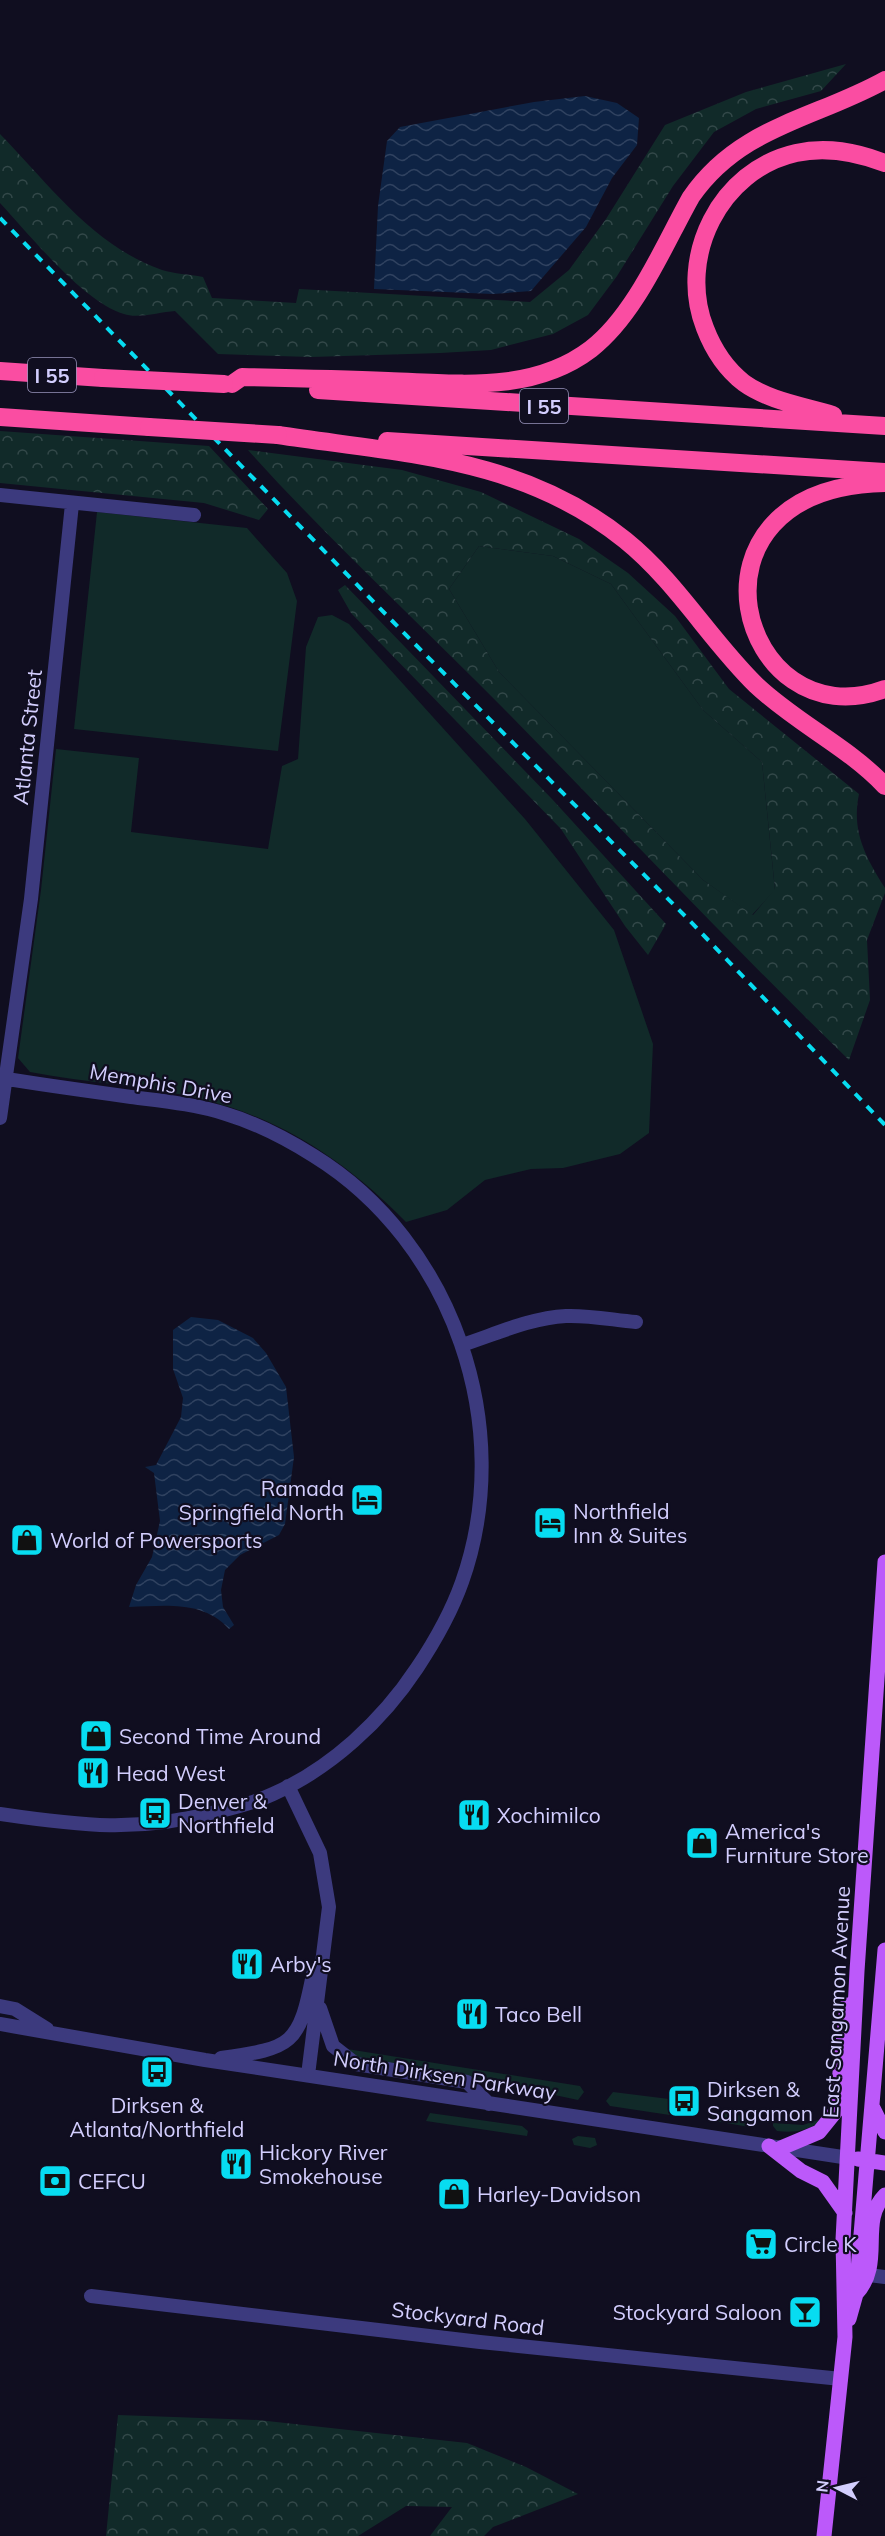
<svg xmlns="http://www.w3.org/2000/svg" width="885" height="2536" viewBox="0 0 885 2536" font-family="Mulish,sans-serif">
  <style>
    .green { fill: #112a29 }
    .forest { fill: url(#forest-crowns); fill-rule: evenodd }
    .water { fill: url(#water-waves) }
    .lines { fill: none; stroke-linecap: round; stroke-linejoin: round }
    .minor { stroke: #3c3a7e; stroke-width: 14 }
    .major { stroke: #bc59fa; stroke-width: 15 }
    .highway { stroke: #fa4da2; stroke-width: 18 }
    .rail { stroke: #07dcf1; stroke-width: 4; stroke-dasharray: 9 8; stroke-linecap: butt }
    .highway-bridge { stroke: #fa4da2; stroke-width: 18 }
    .labels { text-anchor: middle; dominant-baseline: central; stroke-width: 4.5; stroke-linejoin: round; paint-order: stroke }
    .shield { fill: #100e20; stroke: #9894bb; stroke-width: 1.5 }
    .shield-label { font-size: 20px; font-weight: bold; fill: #d3cefe }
    .street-label { font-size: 21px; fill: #d3cefe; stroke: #100e20 }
    .poi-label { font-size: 21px; fill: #d3cefe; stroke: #100e20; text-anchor: start }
  </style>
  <defs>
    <pattern id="forest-crowns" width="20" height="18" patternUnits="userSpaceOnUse" patternTransform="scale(1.5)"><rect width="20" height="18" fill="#112a29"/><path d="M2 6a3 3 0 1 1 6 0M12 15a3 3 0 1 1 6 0" fill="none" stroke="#334849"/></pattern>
    <pattern id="water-waves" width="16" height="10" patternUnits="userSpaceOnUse" patternTransform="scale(1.5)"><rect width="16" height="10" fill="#0e2344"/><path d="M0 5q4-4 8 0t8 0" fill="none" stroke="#304260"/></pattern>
  </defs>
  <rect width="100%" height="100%" fill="#100e20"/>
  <!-- green -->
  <path class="green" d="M97,512L247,528L287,573L297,601L278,751L74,729Z
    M479,546L553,556L611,584L703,710L762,762L775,890L752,915L703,880L499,672L449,589Z
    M332,615L349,624L525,819L614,930L653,1044L649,1133L620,1154L563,1168L531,1169L485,1180L447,1210L406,1222C348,1163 282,1118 201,1099C145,1085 87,1083 30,1072L18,1058L41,890L56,749L139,758L131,832L268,849L282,766L298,759L306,647L318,617Z
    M347,2049L580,2086L584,2092L578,2100L470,2077L356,2058Z
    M613,2092L669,2099L691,2106L689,2113L683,2117L610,2106L606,2101Z
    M712,2111L756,2118V2123L749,2127L715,2121L711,2116Z
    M430,2113L522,2126L528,2131L527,2136L426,2121Z
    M818,2120L820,2122C806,2131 794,2133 777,2131L773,2126V2123L803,2125Z
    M578,2136L595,2138L597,2145L590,2148L574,2145L572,2139Z"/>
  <!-- forest -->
  <path class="forest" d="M846,64L821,91L756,109L714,132L673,186L617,276L588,315L553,334L491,350L440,353L311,357L218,354L175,311C160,312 137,319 124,314C83,302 29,234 0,203V134C49,184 93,246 162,270C174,274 189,274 203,277L212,298L296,303L299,289L530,302L569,270L606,219L665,125L746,92Z
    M0,431L209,446L268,509L259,520L204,503L0,483Z
    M248,450L402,470L481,492L579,539L628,573L675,616L729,689L859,794C851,831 866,858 885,888V893L867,940L870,1000L849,1060C732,946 620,827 506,711C420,624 330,541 248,450ZM479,546L553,556L611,584L703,710L762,762L775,889L753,915L703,880L499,672L449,589Z
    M345,585L552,799L666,924L648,955L625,926L561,829L351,613L338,590Z
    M118,2415L258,2420L467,2443L526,2467L578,2494L493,2527L484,2536H430L452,2507L406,2506L358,2536H106Z"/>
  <!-- water -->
  <path class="water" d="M585,96L617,103L639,118L637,145L612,178L586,227L531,291L493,294L374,289L378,206L387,141L400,127L534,102Z
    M191,1317L218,1320L253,1338L266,1353L286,1387L294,1457L285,1524L279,1535L240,1555L225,1570L221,1590L223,1607L234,1625L229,1629C203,1600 165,1606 129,1607L136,1585L152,1557L160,1521L154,1473L145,1467L156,1465L181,1417L183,1398L173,1369V1330Z"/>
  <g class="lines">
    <!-- minor -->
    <path class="minor" d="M0,495L194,515
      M0,1078C43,1085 87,1091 131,1097C162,1101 195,1104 226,1114C256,1123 287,1139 314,1156C453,1242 517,1427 462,1582C451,1613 435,1641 417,1668C382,1721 331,1768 273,1794C256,1802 237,1807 220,1811C138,1833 81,1826 0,1814
      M0,1118L31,899L72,504
      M462,1345C496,1334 530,1318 566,1316C589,1315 613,1320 636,1322
      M288,1786L320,1853L329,1907L308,2075
      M0,2006L15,2009L47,2029
      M320,2008L333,2046L356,2064L467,2082L489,2104
      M0,2024L205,2060L849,2158
      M221,2058C293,2048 299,2045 313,1974
      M869,2275L885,2277
      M91,2296L480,2342L841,2379"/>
    <!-- major -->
    <path class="major" d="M873,2108L885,2132
      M769,2146L801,2171L823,2182L845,2213
      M781,2148L819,2132L836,2111L847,2005
      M858,2159L885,2163
      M856,2294C885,2263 858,2222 885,2195
      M849,2319L856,2294L885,1950
      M824,2536L845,2337L843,2240L857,1971L885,1562"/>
    <!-- highway -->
    <path class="highway" d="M0,371L103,378
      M232,384L242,377C291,378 339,379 388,381C457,383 532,394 591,349C636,314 664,245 691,197C740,126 815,119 885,80
      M318,390L885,426
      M833,415C804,406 769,401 744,383C726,369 713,349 705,328C677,257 720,170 796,153C827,146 856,152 885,163
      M0,417L149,427
      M278,435C403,454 522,457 625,540C676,581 710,640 756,685C796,723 847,746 885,786
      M387,441L885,472
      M885,483C668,487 739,743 885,689"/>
    <!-- rail -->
    <path class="rail" d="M0,218L403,632L689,920L885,1125"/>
    <!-- highway-bridge -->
    <path class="highway-bridge" d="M103,378L224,384
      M149,427L278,435"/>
  </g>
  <!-- icons -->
  <defs>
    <g id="hotel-square" transform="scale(1.725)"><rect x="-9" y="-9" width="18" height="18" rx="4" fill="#07dcf1" stroke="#100e20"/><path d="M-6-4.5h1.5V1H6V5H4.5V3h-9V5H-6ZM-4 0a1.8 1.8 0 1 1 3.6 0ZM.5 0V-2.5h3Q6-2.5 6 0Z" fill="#111"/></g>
    <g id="shop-square" transform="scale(1.725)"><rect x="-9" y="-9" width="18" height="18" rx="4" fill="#07dcf1" stroke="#100e20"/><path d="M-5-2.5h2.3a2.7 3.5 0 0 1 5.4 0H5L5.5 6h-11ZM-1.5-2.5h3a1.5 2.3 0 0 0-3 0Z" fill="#111"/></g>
    <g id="restaurant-square" transform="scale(1.725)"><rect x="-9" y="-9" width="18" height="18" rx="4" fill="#07dcf1" stroke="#100e20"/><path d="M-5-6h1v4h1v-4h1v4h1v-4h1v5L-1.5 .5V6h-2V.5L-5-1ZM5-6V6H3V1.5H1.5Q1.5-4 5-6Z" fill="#111"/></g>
    <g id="bus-square" transform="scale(1.725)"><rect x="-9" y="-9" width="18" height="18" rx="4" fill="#07dcf1" stroke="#100e20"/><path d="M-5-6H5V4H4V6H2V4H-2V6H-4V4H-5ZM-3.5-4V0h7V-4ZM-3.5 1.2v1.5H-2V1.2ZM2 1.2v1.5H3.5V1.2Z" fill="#111"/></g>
    <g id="bank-square" transform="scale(1.725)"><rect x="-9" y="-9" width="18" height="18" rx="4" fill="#07dcf1" stroke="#100e20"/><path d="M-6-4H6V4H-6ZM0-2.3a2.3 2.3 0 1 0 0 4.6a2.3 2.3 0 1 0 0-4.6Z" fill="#111"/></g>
    <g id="supermarket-square" transform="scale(1.725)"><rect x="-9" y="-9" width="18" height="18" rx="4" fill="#07dcf1" stroke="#100e20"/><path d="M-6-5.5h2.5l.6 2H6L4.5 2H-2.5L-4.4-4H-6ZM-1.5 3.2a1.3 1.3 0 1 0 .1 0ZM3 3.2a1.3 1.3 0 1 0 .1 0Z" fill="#111"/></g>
    <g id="bar-square" transform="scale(1.725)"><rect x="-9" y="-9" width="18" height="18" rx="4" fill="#07dcf1" stroke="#100e20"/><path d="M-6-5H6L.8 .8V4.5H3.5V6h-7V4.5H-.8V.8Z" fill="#111"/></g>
  </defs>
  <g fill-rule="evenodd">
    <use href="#hotel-square" x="367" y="1500"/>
    <use href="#hotel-square" x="550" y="1523"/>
    <use href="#shop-square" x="27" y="1540"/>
    <use href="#shop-square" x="96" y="1736"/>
    <use href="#restaurant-square" x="93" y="1773"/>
    <use href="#bus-square" x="155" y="1813"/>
    <use href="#restaurant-square" x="474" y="1815"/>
    <use href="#shop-square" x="702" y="1843"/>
    <use href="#restaurant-square" x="247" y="1964"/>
    <use href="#restaurant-square" x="472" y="2014"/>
    <use href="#bus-square" x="157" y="2072"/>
    <use href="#bus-square" x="684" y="2101"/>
    <use href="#restaurant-square" x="236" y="2164"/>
    <use href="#bank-square" x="55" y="2181"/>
    <use href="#shop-square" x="454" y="2194"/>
    <use href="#supermarket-square" x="761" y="2244"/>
    <use href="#bar-square" x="805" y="2312"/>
  </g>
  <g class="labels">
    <!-- shield labels -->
    <g class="shield">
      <rect x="28" y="358" width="48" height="34" rx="4.5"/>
      <rect x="520" y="389" width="48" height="34" rx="4.5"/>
    </g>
    <g class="shield-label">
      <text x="52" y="375">I 55</text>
      <text x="544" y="406">I 55</text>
    </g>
    <!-- street labels -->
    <g class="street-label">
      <text transform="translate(27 737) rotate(-84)">Atlanta Street</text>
      <text transform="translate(161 1083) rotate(10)">Memphis Drive</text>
      <text transform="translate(836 2002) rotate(-87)">East Sangamon Avenue</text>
      <text transform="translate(445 2075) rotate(9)">North Dirksen Parkway</text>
      <text transform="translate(468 2318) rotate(7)">Stockyard Road</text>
    </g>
    <!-- poi labels -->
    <g class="poi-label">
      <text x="344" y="1488" text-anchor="end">Ramada<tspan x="344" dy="24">Springfield North</tspan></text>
      <text x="573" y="1511">Northfield<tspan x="573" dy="24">Inn &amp; Suites</tspan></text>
      <text x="50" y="1540">World of Powersports</text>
      <text x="119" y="1736">Second Time Around</text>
      <text x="116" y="1773">Head West</text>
      <text x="178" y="1801">Denver &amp;<tspan x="178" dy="24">Northfield</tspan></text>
      <text x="497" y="1815">Xochimilco</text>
      <text x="725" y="1831">America's<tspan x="725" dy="24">Furniture Store</tspan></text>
      <text x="270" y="1964">Arby's</text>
      <text x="495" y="2014">Taco Bell</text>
      <text x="707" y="2089">Dirksen &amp;<tspan x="707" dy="24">Sangamon</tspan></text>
      <text x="157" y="2105" text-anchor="middle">Dirksen &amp;<tspan x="157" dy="24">Atlanta/Northfield</tspan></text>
      <text x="259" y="2152">Hickory River<tspan x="259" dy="24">Smokehouse</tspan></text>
      <text x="78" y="2181">CEFCU</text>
      <text x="477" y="2194">Harley-Davidson</text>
      <text x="784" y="2244">Circle K</text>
      <text x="782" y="2312" text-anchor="end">Stockyard Saloon</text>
    </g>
  </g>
  <!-- north arrow -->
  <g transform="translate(837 2488) rotate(277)" stroke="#100e20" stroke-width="4.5" paint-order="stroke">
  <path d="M0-4.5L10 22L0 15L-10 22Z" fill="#d3cefe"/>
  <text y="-9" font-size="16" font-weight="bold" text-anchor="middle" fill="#d3cefe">N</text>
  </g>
</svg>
